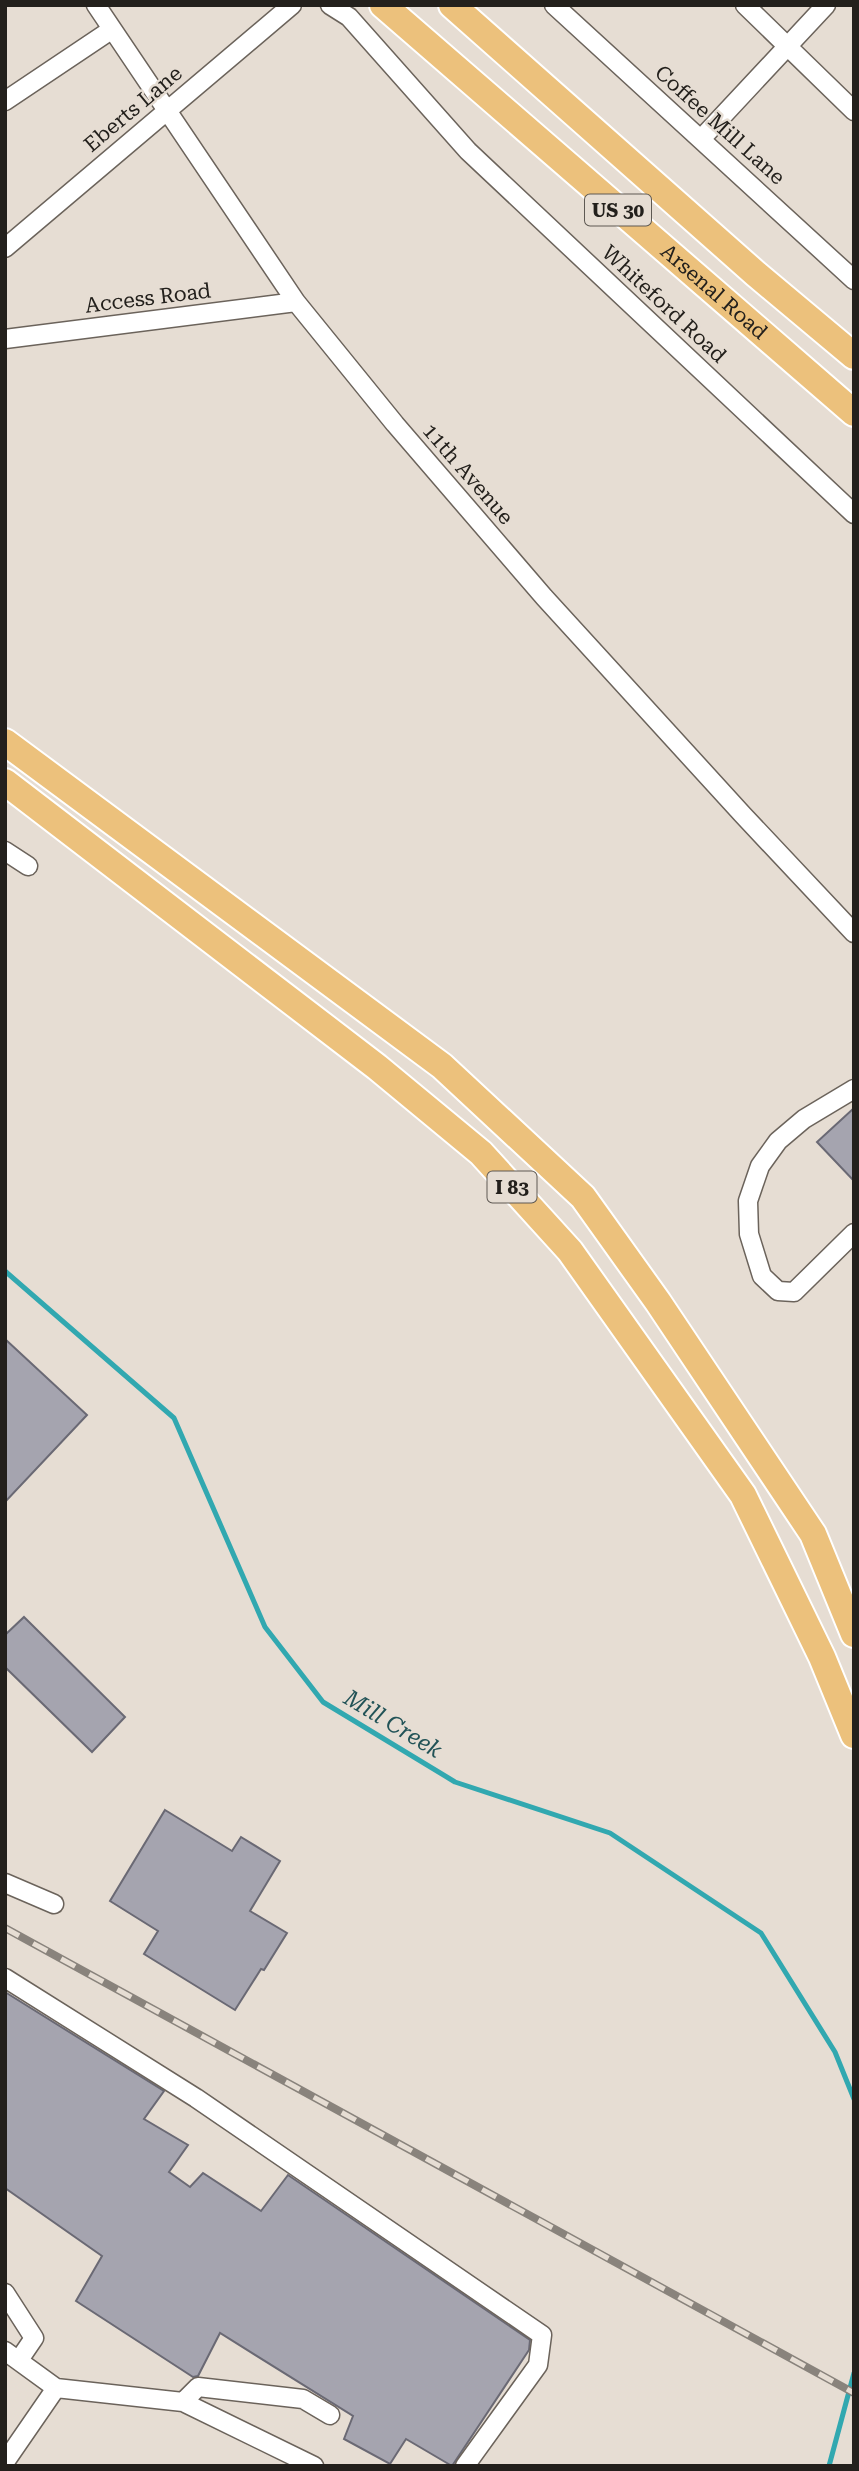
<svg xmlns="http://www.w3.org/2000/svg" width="859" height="2471" viewBox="0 0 859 2471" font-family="'Roboto Serif',serif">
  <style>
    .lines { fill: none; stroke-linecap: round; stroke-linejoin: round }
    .stream { stroke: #31a8b0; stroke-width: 5 }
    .building { fill: #a5a4af; stroke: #6a6974; stroke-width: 2 }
    .minor-casing { stroke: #6b635b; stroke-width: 21 }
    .highway-casing { stroke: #fff; stroke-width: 30 }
    .minor { stroke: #fff; stroke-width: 18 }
    .highway { stroke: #ecc17c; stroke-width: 26 }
    .rail-casing { stroke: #89837c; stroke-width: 8 }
    .rail { stroke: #e6ddd3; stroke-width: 5; stroke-dasharray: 16; stroke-linecap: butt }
    .labels { text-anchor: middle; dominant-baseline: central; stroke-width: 5; stroke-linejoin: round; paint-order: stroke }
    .shield { fill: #e6ddd3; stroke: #5e5953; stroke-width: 2 }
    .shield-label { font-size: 19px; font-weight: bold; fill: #23201c }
    .street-label { font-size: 21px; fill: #23201c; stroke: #e6ddd3 }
    .water-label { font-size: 23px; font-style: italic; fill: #225357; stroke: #e6ddd3 }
  </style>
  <rect width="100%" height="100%" fill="#e6ddd3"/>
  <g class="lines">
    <!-- stream -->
    <path class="stream" d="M5,1271L174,1418L265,1627L323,1702L455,1782L610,1833L761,1933L835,2052L854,2099
      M829,2466L854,2373"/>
  </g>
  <!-- building -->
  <path class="building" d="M854,1108V1181L817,1142Z
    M5,1339L87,1415L5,1502Z
    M24,1617L125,1717L92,1752L5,1667V1635Z
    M165,1810L232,1851L241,1837L280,1861L250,1911L287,1933L264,1970L261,1969L235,2010L144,1954L158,1931L110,1901Z
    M5,1992L164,2091L144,2119L188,2145L169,2172L190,2187L203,2173L261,2211L288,2175L530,2340L529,2350L452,2466L406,2439L390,2464L344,2439L353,2416L220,2333L198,2376L193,2377L76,2301L102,2256L5,2188Z"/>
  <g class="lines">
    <!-- minor casing -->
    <g class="minor-casing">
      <path id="minor" d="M96,5L296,302L395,424L544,597L743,815L854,933
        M330,5L349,17L468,151L854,514
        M554,5L854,280
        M745,5L854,111
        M5,101L111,30
        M701,139L826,5
        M5,248L292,5
        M5,339L296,302
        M5,851L28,866
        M854,1089L804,1119L778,1141L760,1166L748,1201L749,1234L762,1276L778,1291L794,1292L854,1233
        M5,1883L54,1904
        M5,1978L196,2098L542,2335L538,2365L465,2466
        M5,2293L34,2338L19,2360
        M5,2351L56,2388L183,2402L314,2466
        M183,2402L198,2387L303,2399L330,2415
        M5,2462L56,2388"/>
    </g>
    <!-- highway casing -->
    <g class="highway-casing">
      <g id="highway">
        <path id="s1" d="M383,5L854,413"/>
        <path d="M452,5L756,274L854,356"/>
        <path d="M5,742L442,1066L583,1197L658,1302L813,1534L854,1634"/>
        <path d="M5,782L377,1067L481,1153L570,1251L743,1495L822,1657L854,1735"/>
      </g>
    </g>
    <!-- minor -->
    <use href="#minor" class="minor"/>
    <!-- highway -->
    <use href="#highway" class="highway"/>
    <!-- rail casing -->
    <g class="rail-casing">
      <path id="rail" d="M5,1928L854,2393"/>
    </g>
    <!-- rail -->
    <use href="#rail" class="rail"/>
  </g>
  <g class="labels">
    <!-- shield labels -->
    <g class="shield">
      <rect x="585" y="194.5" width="66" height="31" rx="5"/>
      <rect x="487.5" y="1171.5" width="49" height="31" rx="5"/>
    </g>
    <g class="shield-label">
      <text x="618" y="210">US 30</text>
      <text x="512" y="1187">I 83</text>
    </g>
    <!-- street labels -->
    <g class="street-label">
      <text transform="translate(133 109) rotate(-40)">Eberts Lane</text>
      <text transform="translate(720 125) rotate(42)">Coffee Mill Lane</text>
      <text stroke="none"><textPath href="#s1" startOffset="438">Arsenal Road</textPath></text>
      <text transform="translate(148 298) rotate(-7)">Access Road</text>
      <text transform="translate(664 304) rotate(43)">Whiteford Road</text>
      <text transform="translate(468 474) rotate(49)">11th Avenue</text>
    </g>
    <!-- water labels -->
    <g class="water-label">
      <text transform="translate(393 1724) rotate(31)">Mill Creek</text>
    </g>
  </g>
  <!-- border -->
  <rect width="859" height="2471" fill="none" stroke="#23201c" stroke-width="14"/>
</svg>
